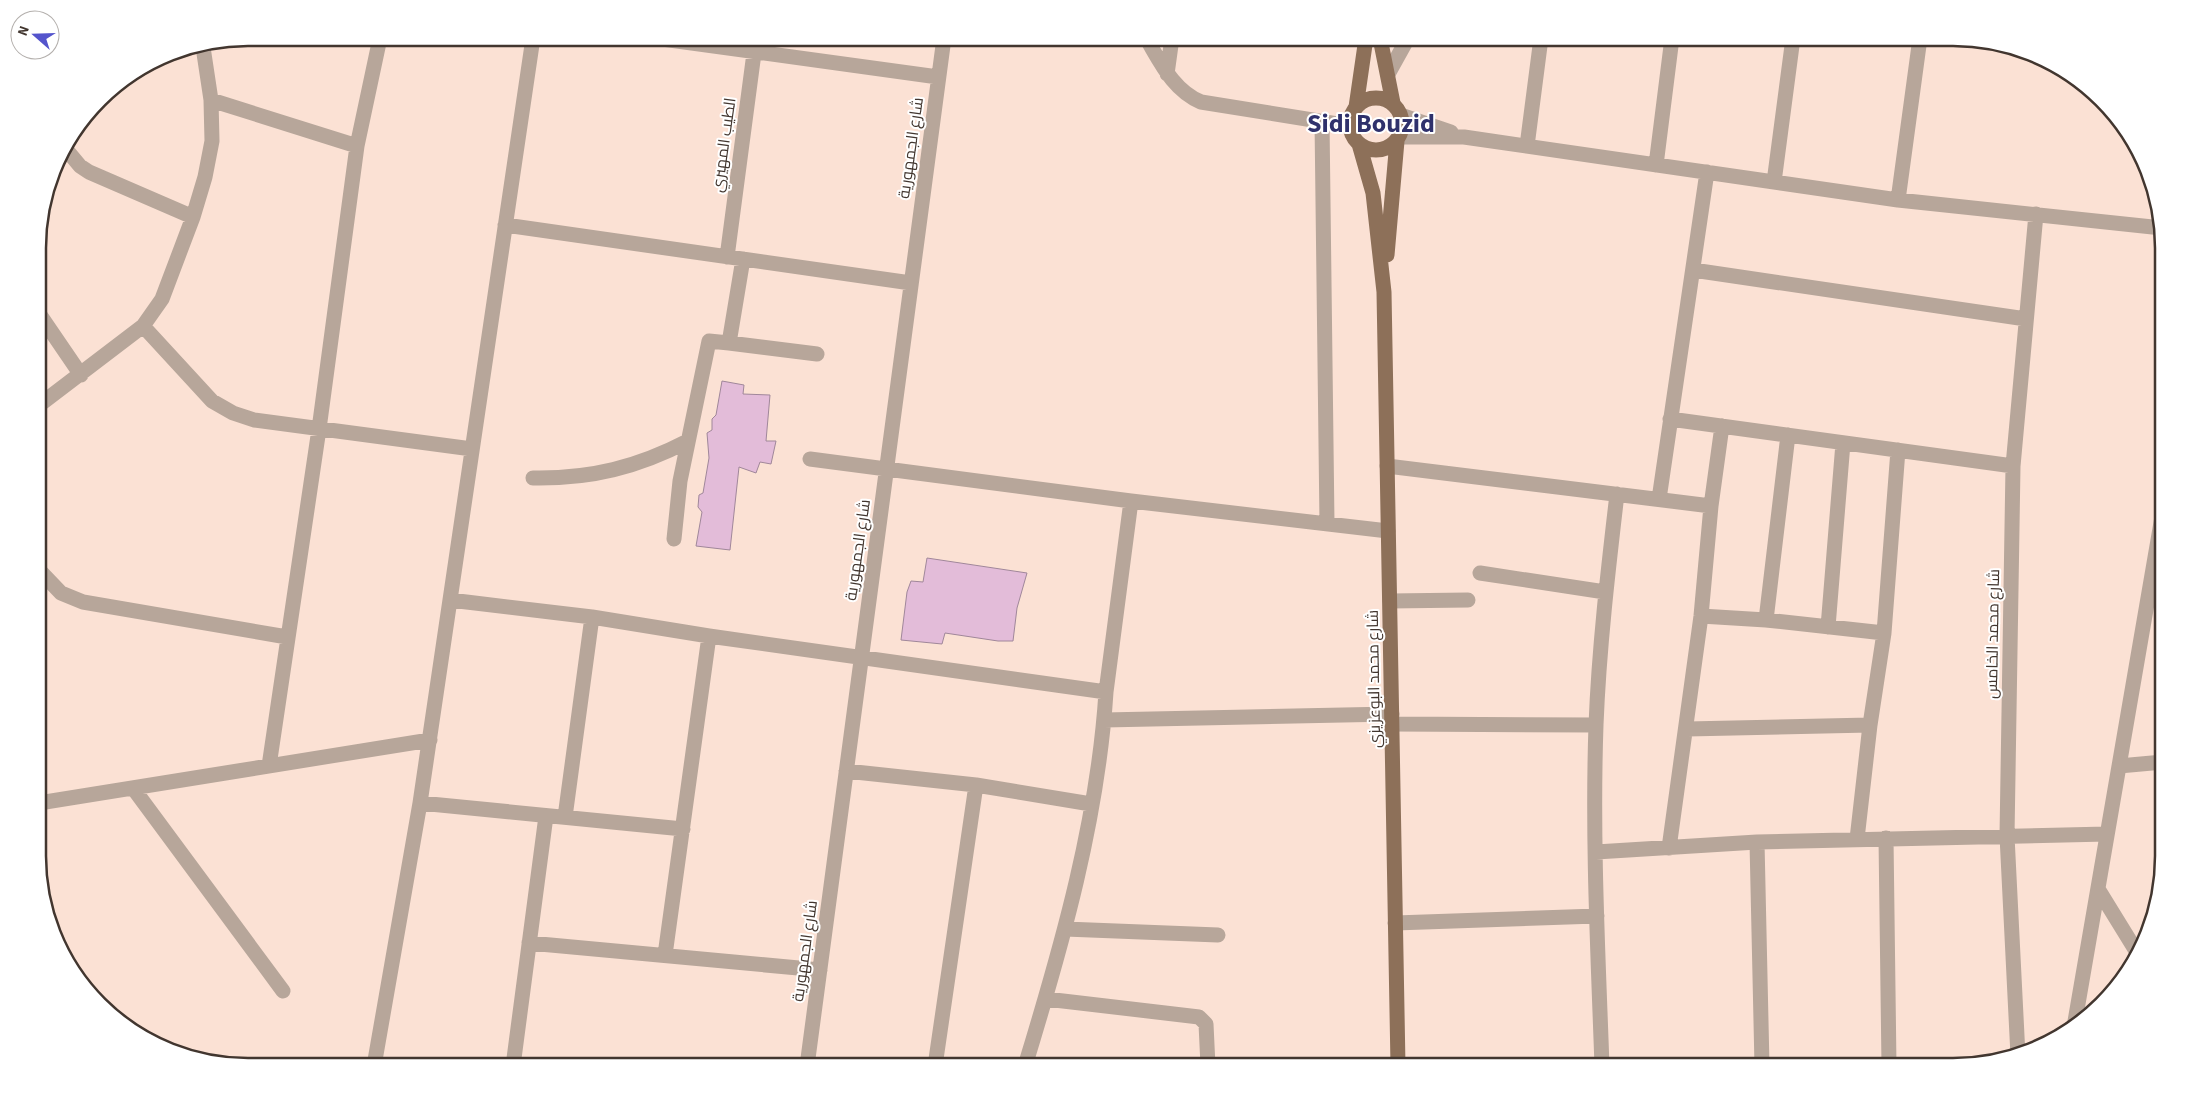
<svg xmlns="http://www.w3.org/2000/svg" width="2201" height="1104" viewBox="0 0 2201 1104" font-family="'Source Sans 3',Cairo,sans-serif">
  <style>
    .building { fill: #e3bcd9; stroke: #a0879a }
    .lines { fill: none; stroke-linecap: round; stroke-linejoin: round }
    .minor { stroke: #b7a69a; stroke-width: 15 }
    .major { stroke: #8d7059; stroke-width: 15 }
    .labels { text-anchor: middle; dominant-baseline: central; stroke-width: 4; stroke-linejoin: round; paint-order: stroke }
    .street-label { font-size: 16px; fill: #42362f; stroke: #fff }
    .town-label { font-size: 26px; font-weight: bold; fill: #2f316c; stroke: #fff }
    .rim { fill: none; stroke: #42362f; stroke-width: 2.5 }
  </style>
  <rect width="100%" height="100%" fill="#fbe1d4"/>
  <!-- building -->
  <path class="building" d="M722,381L744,385L743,394L770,395L766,441H776L771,464L760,462L756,473L739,467L730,550L696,546L702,512L698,507L699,495L703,493L709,458L707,433L712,430V419L716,415Z
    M927,558L1027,573L1017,608L1013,641H998L945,633L942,644L901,640L907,592L911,581L923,582Z"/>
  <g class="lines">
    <!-- minor -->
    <path class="minor" d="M655,38L938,77
      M1146,38C1161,63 1173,90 1201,102L1350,126
      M1167,74L1172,38
      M1388,74L1408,38
      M211,100L357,146
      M1401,115L1451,132
      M1322,121L1327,524
      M1399,137H1464L1898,200L2162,228
      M1527,146L1541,38
      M65,148L80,166L89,172L193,217
      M1656,165L1672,38
      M1774,182L1793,38
      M1898,200L1920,38
      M505,225L911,283
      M727,257L756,38
      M1693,270L2026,319
      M38,312L81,375
      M143,326L212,401L233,413L254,420L472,449
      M729,343L817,354
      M38,406L143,326L162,299L193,217L205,177L212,141L211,100L203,47
      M1670,419L2013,466
      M810,459L1131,501L1388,531
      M1387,466L1711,506
      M533,478C591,479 638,467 688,441
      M1659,499L1707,172
      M674,539L680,481L709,341L729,343L743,259
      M39,570L61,593L83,602L287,637
      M1480,573L1605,592
      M450,600L592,617L709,636L1106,692
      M1390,601L1468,600
      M1701,616L1766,620L1884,633
      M1766,620L1788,435
      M1828,627L1843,443
      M1104,720L1392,714
      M1392,724L1596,725
      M1687,729L1870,725
      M269,766L319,429L357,146L380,38
      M2119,766L2163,762
      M846,771L976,785L1091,804
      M133,788L283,991
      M39,803L430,740
      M420,803L683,829
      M565,817L592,617
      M1886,838L1889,1066
      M1857,839L1870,725L1884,633L1898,450
      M1757,842L1762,1066
      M1669,848L1701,616L1711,506L1722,426
      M1596,852L1757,842L2107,834
      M2098,889L2138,954
      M1395,923L1597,916
      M1065,929L1218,935
      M529,943L820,970
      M665,955L709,636
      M1046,999L1199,1017L1206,1024L1208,1066
      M2074,1027L2163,511
      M2018,1056L2007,836L2013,466L2036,214
      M374,1066L420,803L533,38
      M513,1066L546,816
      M807,1066L944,38
      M935,1066L976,785
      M1025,1066C1062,945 1098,819 1106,692L1131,501
      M1602,1066C1598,953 1592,838 1596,725C1599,648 1608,571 1617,494"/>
    <!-- major -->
    <path class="major" d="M1380,38L1393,103
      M1350 124a26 26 0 1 1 52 0a26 26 0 1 1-52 0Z
      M1356,107L1366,38
      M1359,144L1373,193L1384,292L1398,1066
      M1387,255L1397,141"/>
  </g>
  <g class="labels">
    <!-- street labels -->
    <g class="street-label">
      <text transform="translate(724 145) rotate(-82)">الطيب المهيري</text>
      <text transform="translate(911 148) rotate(-82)">شارع الجمهورية</text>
      <text transform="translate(858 550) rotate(-82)">شارع الجمهورية</text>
      <text transform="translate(1993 634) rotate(-89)">شارع محمد الخامس</text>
      <text transform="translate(1374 679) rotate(-91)">شارع محمد البوعزيزي</text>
      <text transform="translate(805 951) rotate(-82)">شارع الجمهورية</text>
    </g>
    <!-- town labels -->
    <g class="town-label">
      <text x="1371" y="123">Sidi Bouzid</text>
    </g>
  </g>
  <!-- crop -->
  <path d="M0 0H2201V1104H0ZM248 46H1953A202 202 0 0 1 2155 248V856A202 202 0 0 1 1953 1058H248A202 202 0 0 1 46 856V248A202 202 0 0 1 248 46Z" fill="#fff" fill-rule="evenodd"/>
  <path class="rim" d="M248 46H1953A202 202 0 0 1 2155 248V856A202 202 0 0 1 1953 1058H248A202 202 0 0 1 46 856V248A202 202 0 0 1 248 46Z"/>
  <!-- north arrow -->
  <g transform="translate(35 35) rotate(290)"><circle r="24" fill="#ffffff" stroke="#b3afac"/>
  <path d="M0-4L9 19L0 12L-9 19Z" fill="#5454cc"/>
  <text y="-8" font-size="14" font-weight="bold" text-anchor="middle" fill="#42362f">N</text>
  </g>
</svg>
